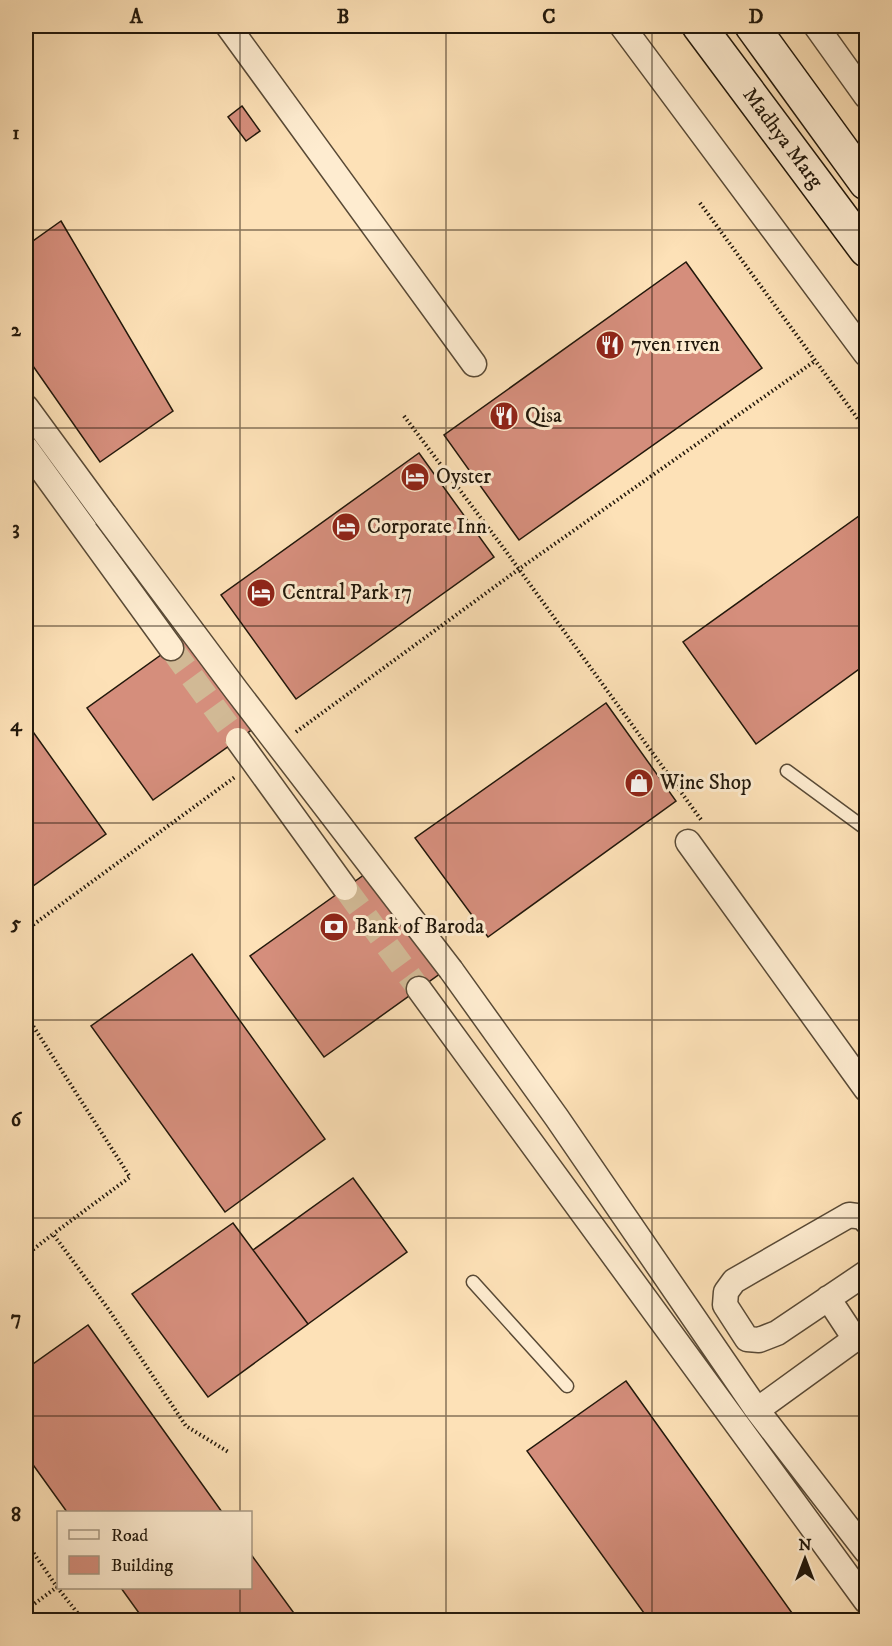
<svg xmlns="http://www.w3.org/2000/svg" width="892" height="1646" viewBox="0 0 892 1646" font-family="'IM FELL DW Pica',serif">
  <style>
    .building { fill: #d58e7c; stroke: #22180b; stroke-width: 1.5 }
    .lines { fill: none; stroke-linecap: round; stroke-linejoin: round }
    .minor-tunnel { stroke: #d1b995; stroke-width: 24; stroke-dasharray: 24 12; stroke-linecap: butt }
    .service-casing { stroke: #594a36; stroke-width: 15 }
    .minor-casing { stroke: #594a36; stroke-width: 27 }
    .secondary-casing { stroke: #22180b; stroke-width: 36 }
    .path { stroke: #22180b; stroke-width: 4; stroke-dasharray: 1.5 3; stroke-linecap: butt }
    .service { stroke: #feecd0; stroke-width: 12 }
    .minor { stroke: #feecd0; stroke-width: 24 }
    .secondary { stroke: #feecd0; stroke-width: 33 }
    .minor-bridge-casing { stroke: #594a36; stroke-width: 27; stroke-linecap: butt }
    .minor-bridge { stroke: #feecd0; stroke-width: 24 }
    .grid { fill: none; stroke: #22180b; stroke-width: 1.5; stroke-opacity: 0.55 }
    .labels { text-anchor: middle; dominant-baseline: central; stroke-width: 6; stroke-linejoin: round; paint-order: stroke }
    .street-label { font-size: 21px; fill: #22180b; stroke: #feecd0 }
    .poi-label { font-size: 21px; fill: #22180b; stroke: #feecd0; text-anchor: start }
    .neatline { fill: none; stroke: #22180b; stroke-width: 2 }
    .grid-label { font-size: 20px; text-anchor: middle; font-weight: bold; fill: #22180b }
  </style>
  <rect width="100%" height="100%" fill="#fde1b7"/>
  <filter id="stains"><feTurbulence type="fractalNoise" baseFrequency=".00333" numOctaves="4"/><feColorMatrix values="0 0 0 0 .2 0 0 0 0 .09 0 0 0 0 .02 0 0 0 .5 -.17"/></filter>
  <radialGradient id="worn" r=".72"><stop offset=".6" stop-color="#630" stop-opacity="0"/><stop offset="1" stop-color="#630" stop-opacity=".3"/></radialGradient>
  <!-- building -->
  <path class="building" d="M242,106L260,131L246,141L228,117Z
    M61,221L173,411L100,462L26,356V246Z
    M686,262L762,368L519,540L444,435Z
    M419,453L494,557L296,699L221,595Z
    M866,511V664L756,744L683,642Z
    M200,627L267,719L153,800L87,708Z
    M606,703L676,801L488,937L415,838Z
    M26,722L106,834L26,891Z
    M375,867L448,968L324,1057L250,956Z
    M192,954L325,1139L225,1212L91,1026Z
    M353,1178L407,1252L308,1324L253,1250Z
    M233,1223L308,1324L208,1397L132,1294Z
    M88,1325L222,1512H67L26,1455V1369Z
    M626,1381L797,1620H649L527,1451Z
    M250,1553L299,1620H144L121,1588H250Z"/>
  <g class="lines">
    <!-- minor-tunnel -->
    <path class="minor-tunnel" d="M171,648L238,740
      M345,888L419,989"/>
    <!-- service casing -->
    <g class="service-casing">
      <path id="service" d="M787,771L866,829
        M473,1282L567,1386"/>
    </g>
    <!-- minor casing -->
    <g class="minor-casing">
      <path id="minor" d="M228,26L474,364
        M622,26L866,354
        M816,26L866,96
        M26,407L106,516
        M26,448L171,648
        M688,842L866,1089
        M451,970L557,1118L757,1410L866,1551
        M419,989L866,1601
        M866,1221L864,1217L849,1215L734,1281L726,1292L725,1305L747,1339L759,1340L777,1333L866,1273
        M828,1298L855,1339
        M757,1410L866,1331"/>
    </g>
    <!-- secondary casing -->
    <g class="secondary-casing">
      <g id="secondary">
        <path id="s1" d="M699,26L866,250"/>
        <path d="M752,26L866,183"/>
      </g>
    </g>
    <!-- path -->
    <path class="path" d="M700,203L866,430
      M404,416L505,550L702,821
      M296,732L519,569L815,361
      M26,930L235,777
      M26,1015L130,1177L53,1234
      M26,1255L53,1234L109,1310L186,1426L230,1453
      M26,1542L57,1587L26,1610
      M57,1587L83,1620"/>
    <!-- service -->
    <use href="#service" class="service"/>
    <!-- minor -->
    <use href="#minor" class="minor"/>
    <!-- secondary -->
    <use href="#secondary" class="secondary"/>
    <!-- minor-bridge casing -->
    <g class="minor-bridge-casing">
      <path id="minor-bridge" d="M106,516L236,690L451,970
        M238,740L345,888"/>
    </g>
    <!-- minor-bridge -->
    <use href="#minor-bridge" class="minor-bridge"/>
  </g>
  <!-- grid -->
  <path class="grid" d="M240,26V1512M446,26V1620M652,26V1620M26,230H866M26,428H866M26,626H866M26,823H866M26,1020H866M26,1218H866M26,1416H866M240,1588V1620"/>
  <!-- icons -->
  <defs>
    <g id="restaurant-disc" transform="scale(1.5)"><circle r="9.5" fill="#8f2418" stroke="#feecd0"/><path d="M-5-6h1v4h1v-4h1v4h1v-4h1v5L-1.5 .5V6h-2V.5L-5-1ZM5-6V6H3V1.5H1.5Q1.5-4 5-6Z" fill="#fff"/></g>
    <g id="hotel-disc" transform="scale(1.5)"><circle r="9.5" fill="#8f2418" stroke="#feecd0"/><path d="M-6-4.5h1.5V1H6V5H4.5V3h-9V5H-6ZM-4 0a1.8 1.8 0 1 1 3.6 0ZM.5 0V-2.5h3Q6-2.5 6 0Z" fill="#fff"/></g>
    <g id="shop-disc" transform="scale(1.5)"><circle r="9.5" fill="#8f2418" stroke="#feecd0"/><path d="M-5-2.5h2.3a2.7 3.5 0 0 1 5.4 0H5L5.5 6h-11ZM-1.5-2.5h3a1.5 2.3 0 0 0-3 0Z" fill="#fff"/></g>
    <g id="bank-disc" transform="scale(1.5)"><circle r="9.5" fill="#8f2418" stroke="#feecd0"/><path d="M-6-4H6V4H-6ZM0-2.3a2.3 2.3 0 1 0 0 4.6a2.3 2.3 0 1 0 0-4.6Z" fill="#fff"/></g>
  </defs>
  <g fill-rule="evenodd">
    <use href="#restaurant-disc" x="610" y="345"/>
    <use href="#restaurant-disc" x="504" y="416"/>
    <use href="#hotel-disc" x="415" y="477"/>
    <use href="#hotel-disc" x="346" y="527"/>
    <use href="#hotel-disc" x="261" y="593"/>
    <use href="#shop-disc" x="639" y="783"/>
    <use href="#bank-disc" x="334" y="927"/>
  </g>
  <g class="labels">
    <!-- street labels -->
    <g class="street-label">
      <text stroke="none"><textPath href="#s1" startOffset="140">Madhya Marg</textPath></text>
    </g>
    <!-- poi labels -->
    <g class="poi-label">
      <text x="631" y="345">7ven 11ven</text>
      <text x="525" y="416">Qisa</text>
      <text x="436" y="477">Oyster</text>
      <text x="367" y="527">Corporate Inn</text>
      <text x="282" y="593">Central Park 17</text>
      <text x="660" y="783">Wine Shop</text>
      <text x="355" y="927">Bank of Baroda</text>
    </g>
  </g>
  <!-- margin -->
  <rect width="892" height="1646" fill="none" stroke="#fde1b7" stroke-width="66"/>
  <!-- legend -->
  <rect x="57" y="1511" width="195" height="78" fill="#feecd0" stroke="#a69781" stroke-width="1.5"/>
  <rect x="69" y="1530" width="30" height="9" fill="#feecd0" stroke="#a69781" stroke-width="1.5"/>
  <text x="111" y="1541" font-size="18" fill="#22180b">Road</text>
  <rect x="69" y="1556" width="30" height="18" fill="#d58e7c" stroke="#a69781" stroke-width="1.5"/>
  <text x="111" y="1571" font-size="18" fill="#22180b">Building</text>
  <!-- north arrow -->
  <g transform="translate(805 1559)" stroke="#feecd0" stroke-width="4.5" paint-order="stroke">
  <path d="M0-4.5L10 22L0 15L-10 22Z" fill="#22180b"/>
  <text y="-9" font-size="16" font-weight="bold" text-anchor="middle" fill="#22180b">N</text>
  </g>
  <rect x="33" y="33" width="826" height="1580" class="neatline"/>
  <g class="grid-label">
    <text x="136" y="23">A</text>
    <text x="343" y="23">B</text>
    <text x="549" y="23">C</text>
    <text x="756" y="23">D</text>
    <text x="16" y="139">1</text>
    <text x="16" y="336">2</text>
    <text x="16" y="534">3</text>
    <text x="16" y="731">4</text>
    <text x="16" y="929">5</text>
    <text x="16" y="1126">6</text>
    <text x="16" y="1324">7</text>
    <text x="16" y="1521">8</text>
  </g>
  <rect width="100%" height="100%" filter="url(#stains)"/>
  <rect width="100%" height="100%" fill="url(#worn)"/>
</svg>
